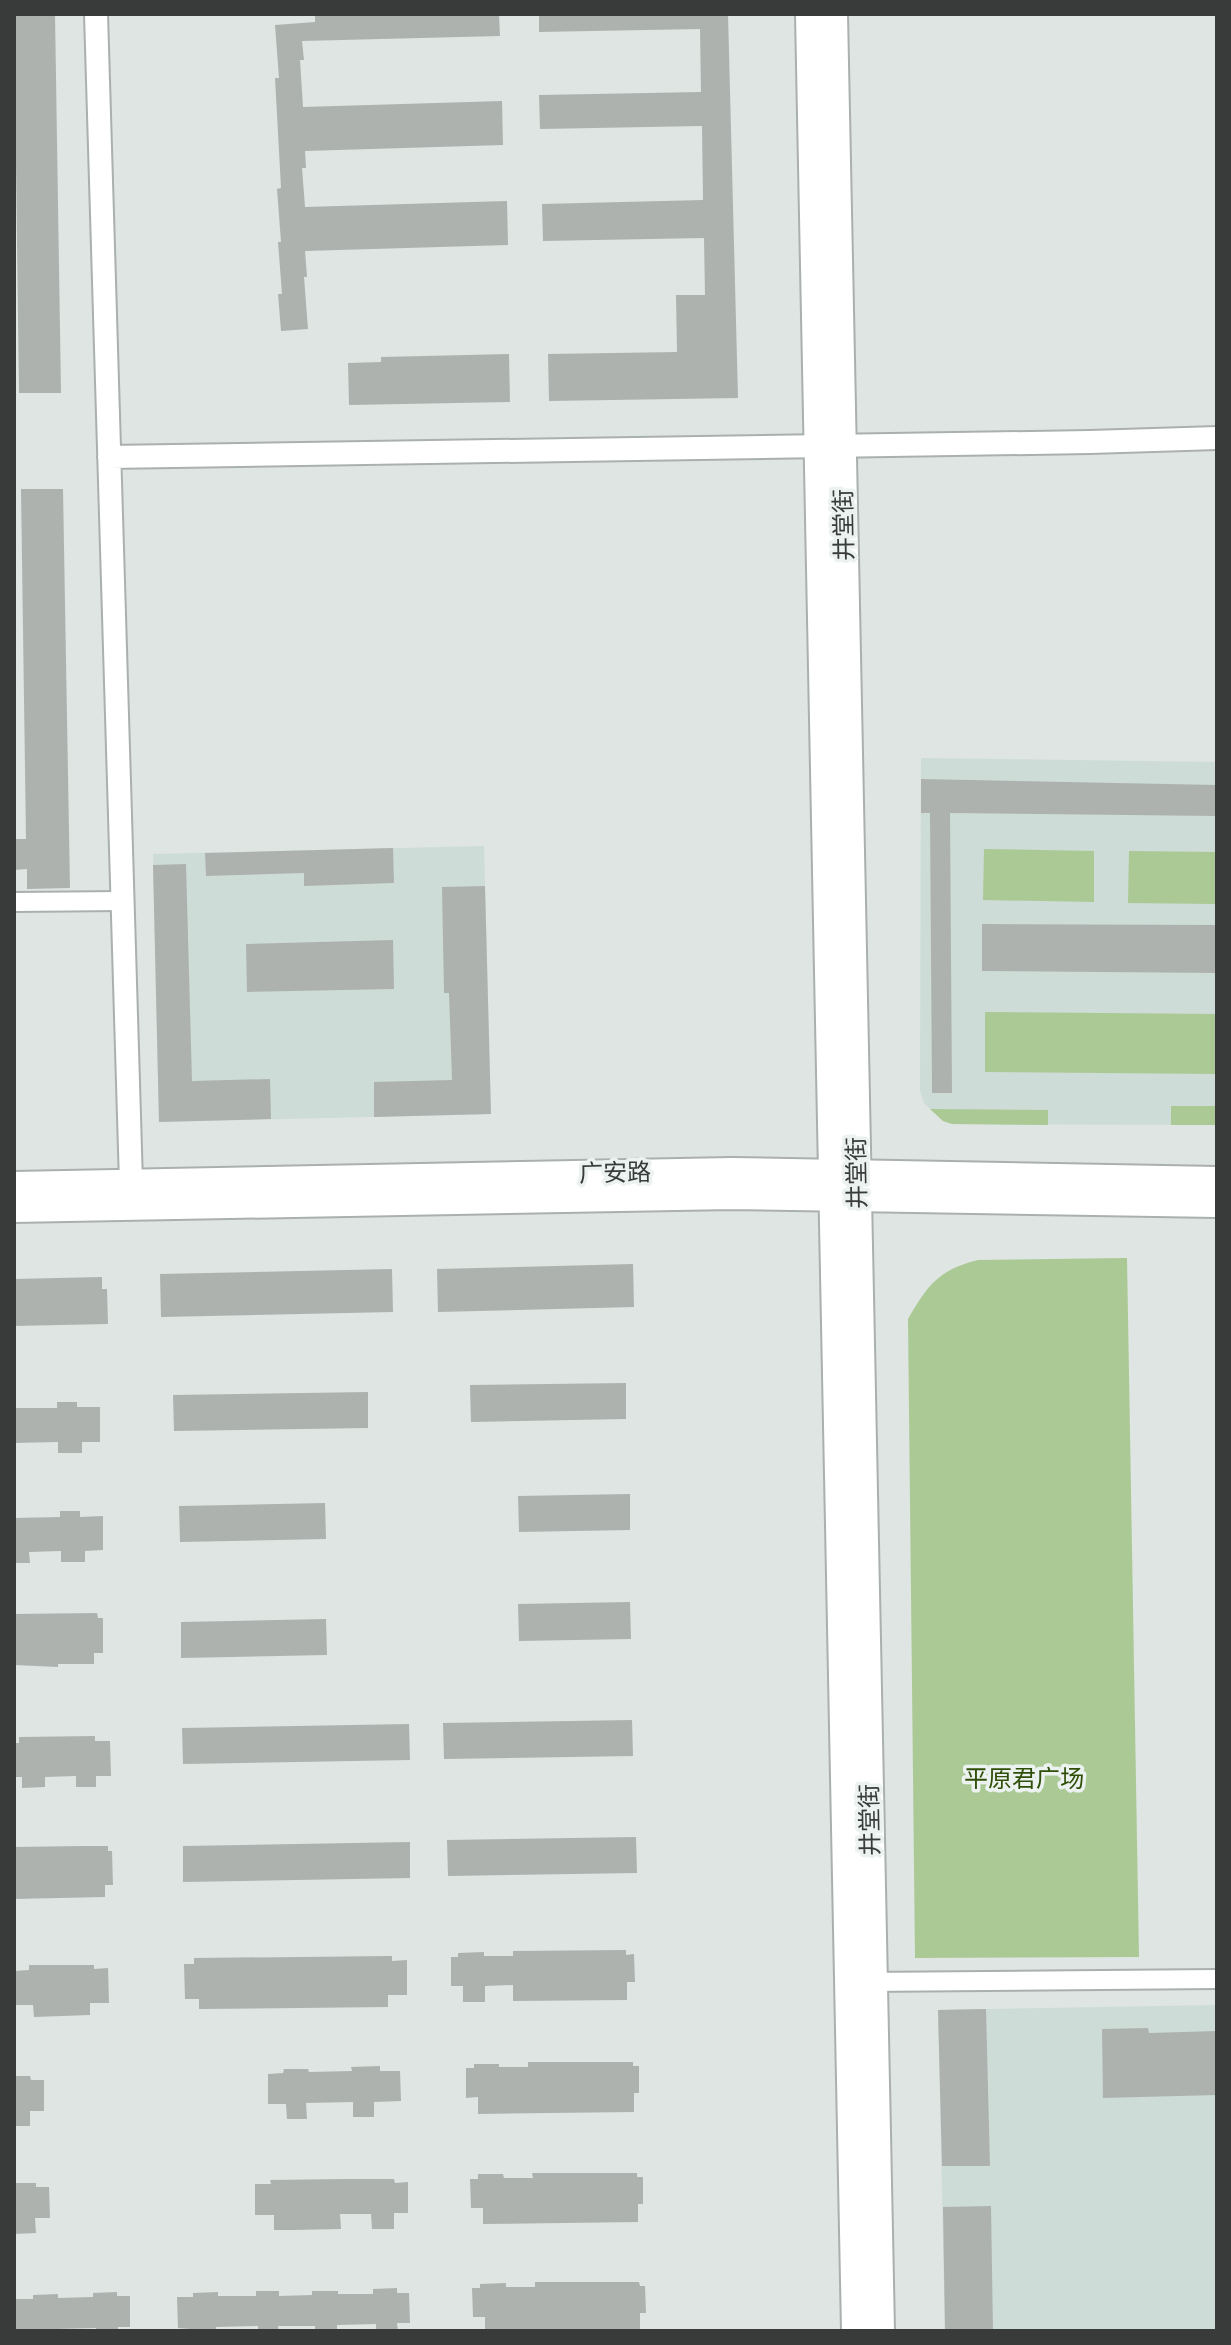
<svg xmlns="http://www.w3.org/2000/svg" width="1231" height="2345" font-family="'Fira Sans','Noto Sans SC',sans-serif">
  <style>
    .built { fill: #cddcd6 }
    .green { fill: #abc994 }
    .building { fill: #aeb2af }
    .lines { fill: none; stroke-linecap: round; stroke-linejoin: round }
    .minor-casing { stroke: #aab0ae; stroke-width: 22 }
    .tertiary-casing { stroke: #aab0ae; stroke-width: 26 }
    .secondary-casing { stroke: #aab0ae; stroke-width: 30 }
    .primary-casing { stroke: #aab0ae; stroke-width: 32 }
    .minor { stroke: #fff; stroke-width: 18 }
    .tertiary { stroke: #fff; stroke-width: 22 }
    .secondary { stroke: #fff; stroke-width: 26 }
    .primary { stroke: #fff; stroke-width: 28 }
    .labels { text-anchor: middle; stroke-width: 7; stroke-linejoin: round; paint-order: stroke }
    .street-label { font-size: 24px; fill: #383b3a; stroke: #ecf2f0 }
    .park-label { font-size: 24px; fill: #2f4f08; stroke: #ecf2f0 }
  </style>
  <rect width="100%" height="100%" fill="#dee5e2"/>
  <!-- built -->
  <path class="built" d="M921,758l296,4v363l-265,-1 -9,-3 -19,-18 -4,-12z
    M484,846l7,268 -332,8 -6,-268z
    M1217,2005v326h-272l-7,-321z"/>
  <!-- green -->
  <path class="green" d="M984,849l110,2v51l-111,-2z
    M1129,851l88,1v52l-89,-1z
    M985,1012l232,2v60l-232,-2z
    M1171,1106h46v19h-46z
    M930,1109l118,1v15l-96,-1 -9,-3z
    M1127,1258l12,699 -224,1 -7,-639c20,-34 30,-49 70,-59z"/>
  <!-- building -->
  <path class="building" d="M14,14h41l6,379h-42z
    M315,14h184l1,22 -198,5 2,19h-4l3,47 199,-6 1,44 -198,6 1,17h-4l3,39 202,-6 1,44 -203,6 2,26h-3l4,52 -27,2 -3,-37h4l-4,-52h3l-4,-53 4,-1 -6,-110h4l-4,-53 40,-3z
    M539,14h189l10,384 -189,3 -1,-47 129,-2 -1,-57h29l-1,-57 -161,3 -1,-37 161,-4 -1,-74 -162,3 -1,-34 162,-3 -1,-63 -161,3z
    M509,354l1,48 -161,3 -1,-42 33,-1v-5z
    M21,489h42l7,399 -43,1v-20l-13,1v-31h12z
    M921,779l296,6v31l-267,-3 2,280h-20l-2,-280h-9z
    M393,848l1,35 -90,3v-13l-98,3 -1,-23z
    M186,864l6,217 78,-2 1,40 -112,3 -6,-257z
    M485,886l6,228 -117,3v-35l78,-2 -3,-87h-5l-2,-106z
    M982,924l235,1v48l-235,-2z
    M393,940l1,49 -147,3 -1,-48z
    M633,1264l1,43 -196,5 -1,-43z
    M392,1269l1,43 -232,5 -1,-43z
    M102,1277v12h5l1,35 -94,2v-47z
    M626,1383v36l-155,3 -1,-37z
    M368,1392v36l-194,3 -1,-36z
    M57,1402h20v5h23v35h-18v11h-24v-11l-44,1v-35h43z
    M630,1494v36l-111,2 -1,-36z
    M325,1503l1,36 -146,3 -1,-36z
    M60,1511h20v6l23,-1v34l-18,1v11h-24v-11l-32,1 1,11h-16v-45l46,-1z
    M630,1602l1,37 -112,2 -1,-37z
    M97,1613l1,5h5v35h-9v11h-36v3l-44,-2v-51z
    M326,1619l1,36 -146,3v-36z
    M632,1720l1,36 -189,3 -1,-36z
    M409,1724l1,36 -227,4 -1,-36z
    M95,1736v5h15l1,35h-15v11h-20v-11l-31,1v10l-23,1v-11h-8v-34h5v-6z
    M636,1837l1,36 -189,3 -1,-36z
    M410,1842v36l-227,4v-36z
    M82,1846h26v5h4l1,34h-8v12l-91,2v-52z
    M626,1950v5l8,-1 1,28h-8v18l-114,1v-16l-28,1v16h-22v-16h-12v-29h7v-4l26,-1v4h29v-5z
    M392,1956v5l15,-1v35h-19v12l-189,2v-10h-14l-1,-35h10v-6z
    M29,1965h65v4l14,-1 1,35h-19v12l-56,2 -1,-12h-19v-34l15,-1z
    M986,2009l4,157h-48l-4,-156z
    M1148,2028l1,5 68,-2v64l-114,3 -1,-69z
    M528,2062h105v4h6v27h-5v19l-156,2v-17l-12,1v-30h8v-4h25v3h29z
    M380,2066v5h20l1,30 -27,1v15h-21v-15l-47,1 1,16h-20l-1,-15h-18v-30l15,-1 1,-4h24l1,3 43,-1 -1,-4z
    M14,2076h16l1,4h13v31h-14v15h-16z
    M532,2173h105v4h6v27h-5v18l-155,2v-16h-12l-1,-29h8v-5h25l1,4h29z
    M346,2179h48l1,4 13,-1v31h-14v16h-22l-1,-15h-31l1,15 -47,1h-20v-15h-19v-31h16l-1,-4z
    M14,2183h22v4h13l1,31h-15l1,15 -22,1z
    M991,2206l2,125h-48l-2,-124z
    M535,2282h104l1,4h5l1,27h-6v18h-155v-14h-12l-1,-29h8v-4l26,-1v4h29z
    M397,2288v5h12l1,30h-13l1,8h-22v-7l-39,1v6h-22v-5h-37l1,5h-21v-5l-42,1v4l-38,-3 -1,-31h16v-4l25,-1v4h38v-5h23v5l33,-1v-4h26v3h35v-5z
    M117,2292v4h13v31h-12v4h-22v-3l-39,1v2l-43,-1v-31h19v-4l25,-1v4l35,-1v-4z"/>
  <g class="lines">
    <defs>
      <path id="minor" d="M14,902l109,-1
        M864,1982l353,-3"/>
      <path id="tertiary" d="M96,14l35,1169
        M109,457l981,-15 127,-4"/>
      <path id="secondary" d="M14,1185l718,-14 485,9
        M14,1209l718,-13 485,8"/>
      <path id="primary" d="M810,14l46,2317
        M833,14l47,2317"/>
    </defs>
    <!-- minor casing -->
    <use href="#minor" class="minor-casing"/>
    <!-- tertiary casing -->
    <use href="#tertiary" class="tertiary-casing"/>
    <!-- secondary casing -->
    <use href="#secondary" class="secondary-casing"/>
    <!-- primary casing -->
    <use href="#primary" class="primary-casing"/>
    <!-- minor -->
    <use href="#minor" class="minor"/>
    <!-- tertiary -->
    <use href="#tertiary" class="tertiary"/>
    <!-- secondary -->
    <use href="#secondary" class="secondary"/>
    <!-- primary -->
    <use href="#primary" class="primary"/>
  </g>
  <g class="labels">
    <!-- street labels -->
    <g class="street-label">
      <text transform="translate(844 525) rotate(-91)" y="8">井堂街</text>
      <text transform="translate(615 1173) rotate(-1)" y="8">广安路</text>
      <text transform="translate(857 1173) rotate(-91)" y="8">井堂街</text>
      <text transform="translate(870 1820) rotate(-91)" y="8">井堂街</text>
    </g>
    <!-- park labels -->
    <g class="park-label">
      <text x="1024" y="1787">平原君广场</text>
    </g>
  </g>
  <!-- border -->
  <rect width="1231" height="2345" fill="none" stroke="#383b3a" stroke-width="32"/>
</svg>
